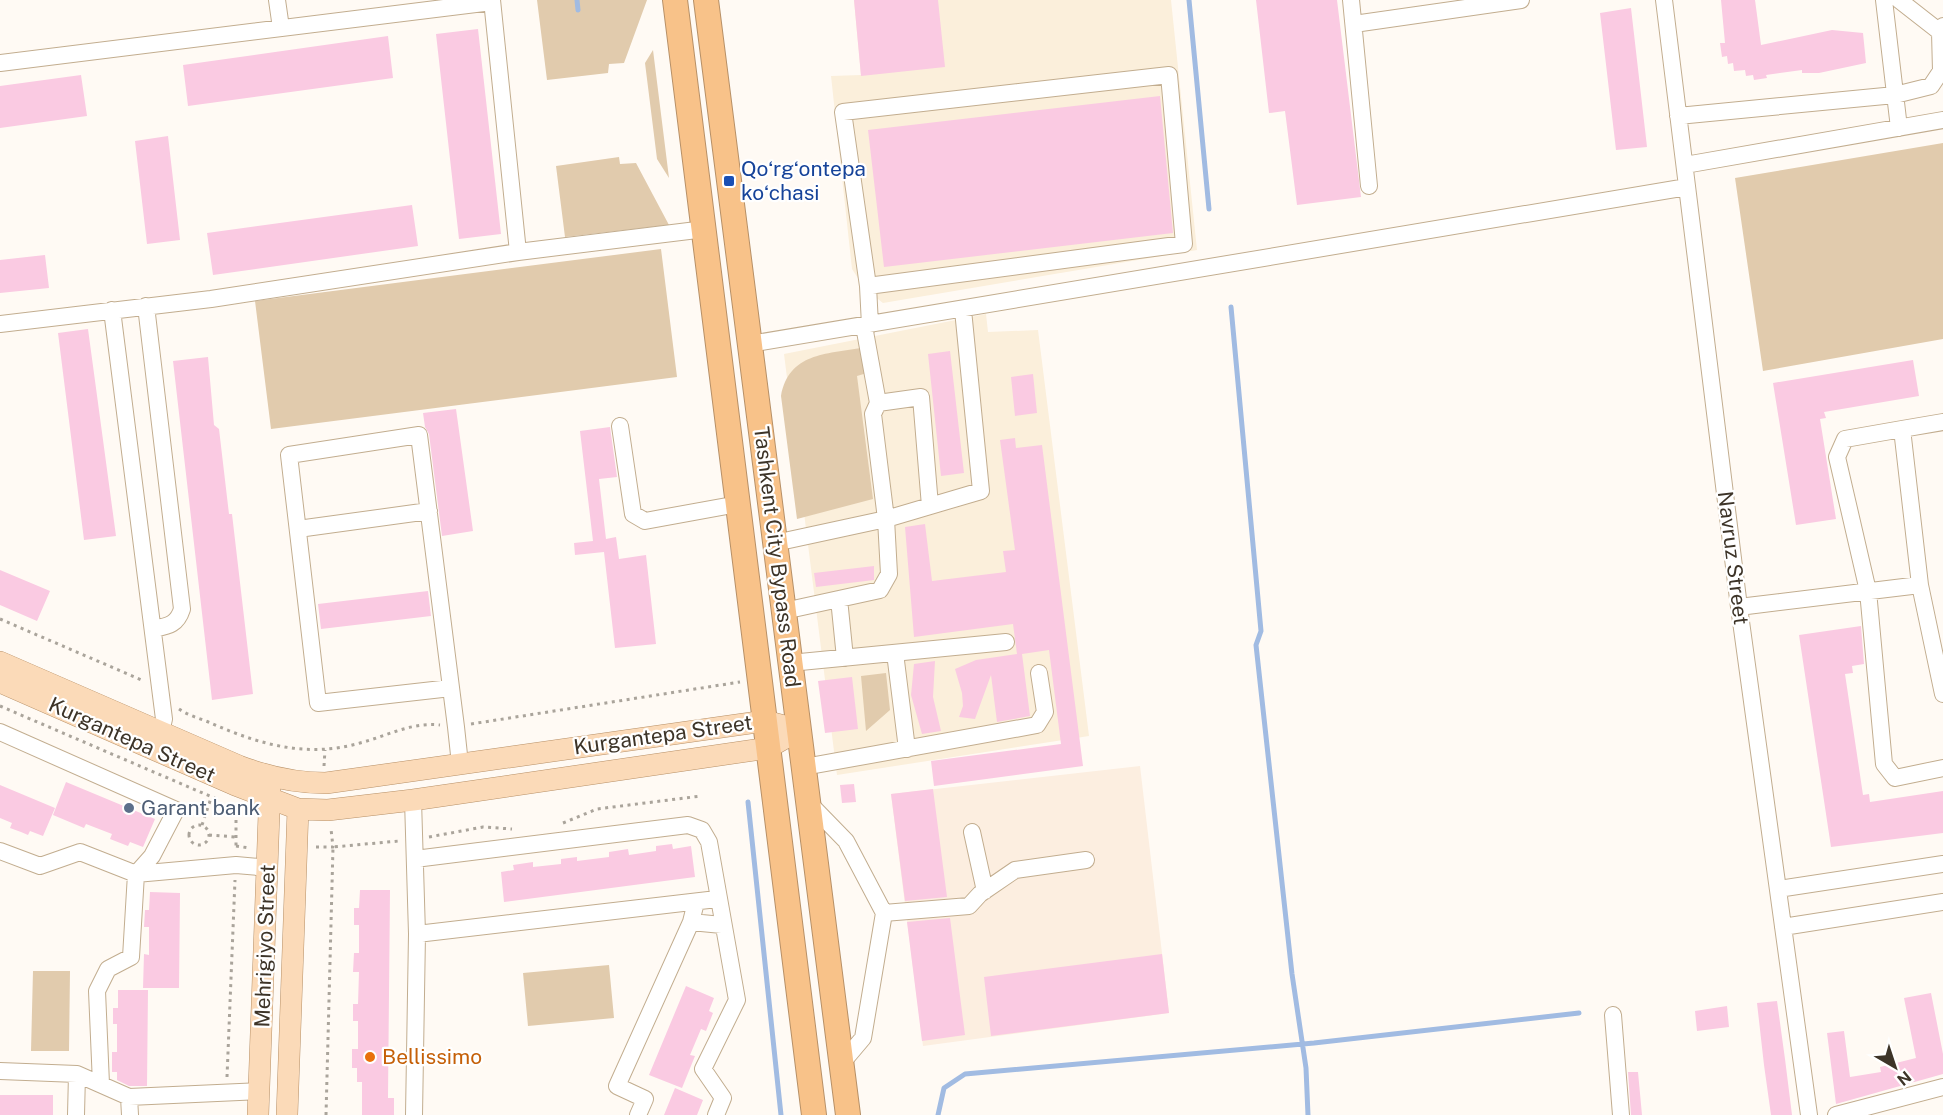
<svg xmlns="http://www.w3.org/2000/svg" width="1943" height="1115" font-family="'Public Sans',sans-serif">
  <style>
    .commercial { fill: #fbefdb }
    .industrial { fill: #fceee0 }
    .green { fill: #e1cbad }
    .lines { fill: none; stroke-linecap: round; stroke-linejoin: round }
    .stream { stroke: #a1bbe2; stroke-width: 5 }
    .building { fill: #facae2 }
    .minor-casing { stroke: #c2ad8f; stroke-width: 18 }
    .major-casing { stroke: #b79067; stroke-width: 22 }
    .highway-casing { stroke: #b79067; stroke-width: 26 }
    .path { stroke: #aaa49b; stroke-width: 3; stroke-dasharray: 3 4.5; stroke-linecap: butt }
    .minor { stroke: #fff; stroke-width: 16 }
    .major { stroke: #fbdab8; stroke-width: 21 }
    .highway { stroke: #f8c289; stroke-width: 24 }
    .transit-dot { fill: #1a4fb4; stroke: #fff; stroke-width: 2 }
    .service-dot { fill: #5c6f8a; stroke: #fff; stroke-width: 2 }
    .food-dot { fill: #e8710a; stroke: #fff; stroke-width: 2 }
    .labels { text-anchor: middle; stroke-width: 4.5; stroke-linejoin: round; paint-order: stroke }
    .transit-label { font-size: 21px; fill: #164399; stroke: #fff; text-anchor: start }
    .street-label { font-size: 21px; fill: #3d3428; stroke: #fff }
    .service-label { font-size: 21px; fill: #4e5e75; stroke: #fff; text-anchor: start }
    .food-label { font-size: 21px; fill: #c56008; stroke: #fff; text-anchor: start }
  </style>
  <rect width="100%" height="100%" fill="#fffaf4"/>
  <!-- commercial -->
  <path class="commercial" d="M854,0h317l26,250 -314,53 -18,-14 -13,-20 -21,-193 30,-1z
    M986,314l2,18 50,-2 51,406 -252,39 -53,-421z"/>
  <!-- industrial -->
  <path class="industrial" d="M1140,766l29,247 -246,33 -32,-252z"/>
  <!-- green -->
  <path class="green" d="M537,0h110l-23,63 -15,1 -1,9 -61,7z
    M653,50l16,128 -12,-19 -12,-96z
    M1943,143v196l-180,32 -28,-193z
    M619,157l1,7 16,-1 33,62 -104,12 -9,-71z
    M661,249l16,128 -406,52 -16,-128z
    M861,348l6,25 -10,3 16,123 -76,20 -16,-123c8,-43 45,-42 80,-48z
    M886,673l4,37 -24,21 -5,-55z
    M609,965l5,53 -86,8 -5,-53z
    M33,971h37l-1,80h-38z"/>
  <g class="lines">
    <!-- stream -->
    <path class="stream" d="M577,0l1,10
      M1189,0l20,209
      M1231,307l30,324 -5,14 36,329 14,94 2,47
      M748,802l33,313
      M938,1115l6,-27 21,-14 349,-31 265,-30"/>
  </g>
  <!-- building -->
  <path class="building" d="M854,0h84l7,67 -84,9z
    M1256,0h81l24,197 -64,8 -12,-94 -16,2z
    M1721,0h34l6,45 71,-15 31,3 3,30 -47,10h-17v-3l-36,5 1,3 -13,2 -1,-5 -7,1 -1,-6 -11,1 -1,-8 -5,1 -1,-8 -5,1 -2,-14h5z
    M1631,8l16,139 -31,3 -16,-137z
    M478,29l23,205 -42,5 -23,-205z
    M388,36l5,42 -205,28 -5,-41z
    M81,75l6,41 -87,12v-42z
    M1160,96l13,137 -289,34 -16,-137z
    M168,136l12,104 -33,4 -12,-103z
    M412,205l6,41 -205,29 -6,-42z
    M45,255l4,33 -49,5v-33z
    M88,329l28,207 -32,4 -26,-207z
    M950,351l14,122 -23,3 -13,-122z
    M208,357l6,68 5,4 10,85h3l21,180 -41,6 -39,-339z
    M1913,360l6,36 -95,16 2,6 -6,1 16,100 -40,6 -23,-142z
    M1033,374l4,39 -22,3 -4,-39z
    M456,409l17,122 -31,5 -13,-102 -4,-7 -2,-14z
    M610,427l7,50 -18,2 7,60 10,-2 3,22 27,-4 10,89 -41,4 -11,-96 -29,3 -1,-12 19,-2 -13,-110z
    M1015,438l1,10 26,-3 41,321 -149,20 -3,-25 130,-17 -12,-94 -27,4 8,62 -33,6 -6,-47 -16,44 -16,-2 4,-11 -1,-13 -7,-24 21,-9 41,-6 -4,-30 -99,13 -9,-110 20,-3 7,57 74,-9 -3,-21 12,-1 -15,-110z
    M874,566v14l-58,7 -2,-14z
    M0,570l50,21 -13,30 -37,-16z
    M428,591l3,25 -110,13 -3,-25z
    M1861,626l3,38 -12,2 1,7 -8,1 18,121 6,-1 1,8 73,-11v42l-112,14 -32,-212z
    M935,661l-2,36 8,34 -19,3 -11,-39 3,-31z
    M852,677l6,52 -33,4 -7,-52z
    M66,782l89,37 -12,28 -13,-5 -2,4 -18,-7 2,-5 -26,-10 -2,4 -31,-13z
    M854,784l2,18 -14,1 -2,-18z
    M0,785l55,23 -12,28 -13,-5 -2,4 -7,-3 -11,-4 2,-5 -12,-5z
    M933,789l14,108 -42,4 -14,-107z
    M672,844l1,5 18,-3 4,31 -191,25 -3,-30 13,-2 -1,-5 20,-3v5l28,-3v-5l16,-2v4l32,-4v-5l19,-3 1,6 27,-4v-5z
    M360,890h30l-2,208h6v17h-32v-33h-5v-14h-5v-19h6v-28h-5v-17h5l1,-32h-6l1,-19h5v-28h-5v-17h5z
    M150,892l30,1 -1,95h-36l1,-34 5,1v-28h-5l1,-17h4z
    M950,918l15,117 -43,6 -15,-119z
    M1162,954l7,59 -178,23 -7,-59z
    M686,986l28,12 -5,13 4,2 -7,18 -5,-2 -11,26 5,1 -13,32 -33,-13z
    M118,990h30l-1,96h-18l-12,-6v-8h-5v-20h5v-28h-4v-16h5z
    M1931,993l12,61v20l-107,30 -9,-71 17,-2 6,46 31,-5 -1,-5 36,-9 -12,-60z
    M1777,1001l8,58 7,56h-21l-7,-50 -7,-62z
    M1727,1006l2,21 -32,4 -2,-20z
    M1628,1072h10l4,43h-11z
    M675,1088l28,12 -6,15h-33z
    M0,1095h53v20h-53z"/>
  <g class="lines">
    <defs>
      <path id="minor" d="M277,0l4,28
        M1351,0l18,186
        M1664,0l75,607 70,508
        M1884,0l15,128
        M1899,0l41,32
        M1354,24l167,-24
        M0,63l492,-61
        M1678,116l217,-21 36,-9 10,-15 -1,-39 3,-6
        M1685,165l258,-45
        M518,252l187,-23
        M868,286l316,-42 -15,-169 -326,37 25,174 2,39
        M146,306l36,303c-5,16 -14,17 -29,20
        M112,310l52,409 -3,13
        M0,324l211,-25 307,-47 -26,-252
        M864,326l14,77
        M750,344l937,-157
        M1943,422l-41,7 18,156 23,109
        M620,426l13,88 12,7 93,-17
        M1902,429l-57,10 -8,18 31,134 16,173 11,14 48,-10
        M298,529l131,-18
        M775,543l111,-24 95,-28 -18,-181
        M839,599l6,59
        M1739,607l181,-22
        M784,611l96,-21 9,-16 -3,-55 -13,-105 5,-11 43,-6 9,109
        M895,653l12,96
        M790,663l216,-21
        M451,688l-133,15 -29,-248 130,-20 37,292 4,37
        M0,732l176,78 -24,46 -16,18 -5,83 -23,12 -11,22 4,93
        M804,767l233,-42 8,-13 -6,-39
        M413,800l4,134 -3,181
        M808,802l38,39 38,72 -21,125 -22,26
        M972,832l13,59
        M0,851l40,15 40,-14 56,22 100,-9 33,3
        M415,859l273,-34 14,5 7,12 28,158 -34,69 20,29 -7,17
        M1778,889l165,-25
        M884,913l85,-7 11,-12 35,-24 71,-10
        M691,922l31,3
        M1783,927l160,-25
        M417,934l300,-35
        M1613,1015l8,100
        M0,1071l77,3 52,23 1,18
        M129,1097l130,-6
        M76,1115l1,-41
        M638,1115l7,-16 -28,-13 74,-164 5,-20
        M1836,1115l107,-28"/>
      <path id="major" d="M0,662l239,104c29,11 55,17 87,17l439,-62 34,9
        M0,682l235,103 63,24 30,1 85,-10 355,-52 31,-18
        M258,1115l12,-329
        M287,1115l11,-306"/>
      <path id="highway" d="M675,0l139,1115
        M706,0l142,1115"/>
    </defs>
    <!-- minor casing -->
    <use href="#minor" class="minor-casing"/>
    <!-- major casing -->
    <use href="#major" class="major-casing"/>
    <!-- highway casing -->
    <use href="#highway" class="highway-casing"/>
    <!-- path -->
    <path class="path" d="M0,619l144,62
      M0,706l219,94
      M179,709c10,7 23,10 34,15 48,21 95,34 147,19 27,-7 51,-21 80,-18
      M471,724l269,-42
      M324,766l1,-16
      M236,805v44
      M563,823l34,-14 104,-13
      M189 835a10 10 0 1 1 20 0a10 10 0 1 1-20 0Z
      M202,825l9,-27
      M209,835l27,2
      M429,837l54,-10 29,2
      M236,846l13,2
      M316,847h17l-2,-18
      M227,1077l8,-197
      M326,1115l7,-268 66,-6"/>
    <!-- minor -->
    <use href="#minor" class="minor"/>
    <!-- major -->
    <use href="#major" class="major"/>
    <!-- highway -->
    <use href="#highway" class="highway"/>
  </g>
  <!-- markers -->
  <rect class="transit-dot" x="723" y="175" width="12" height="12" rx="3"/>
  <circle class="service-dot" cx="129" cy="808" r="6"/>
  <circle class="food-dot" cx="370" cy="1057" r="6"/>
  <g class="labels">
    <!-- transit labels -->
    <g class="transit-label">
      <text x="741" y="176">Qoʻrgʻontepa<tspan x="741" dy="24">koʻchasi</tspan></text>
    </g>
    <!-- street labels -->
    <g class="street-label">
      <text transform="translate(777 557) rotate(83)" y="7">Tashkent City Bypass Road</text>
      <text transform="translate(1733 558) rotate(83)" y="7">Navruz Street</text>
      <text transform="translate(663 735) rotate(-8)" y="7">Kurgantepa Street</text>
      <text transform="translate(132 740) rotate(24)" y="7">Kurgantepa Street</text>
      <text transform="translate(265 946) rotate(-88)" y="7">Mehrigiyo Street</text>
    </g>
    <!-- service labels -->
    <g class="service-label">
      <text x="141" y="815">Garant bank</text>
    </g>
    <!-- food labels -->
    <g class="food-label">
      <text x="382" y="1064">Bellissimo</text>
    </g>
  </g>
  <!-- north arrow -->
  <g transform="translate(1895 1067) rotate(141)" stroke="#ffffff" stroke-width="4.5" paint-order="stroke">
  <path d="M0-4.5L10 22L0 15L-10 22Z" fill="#3d3428"/>
  <text y="-9" font-size="16" font-weight="bold" text-anchor="middle" fill="#3d3428">N</text>
  </g>
</svg>
